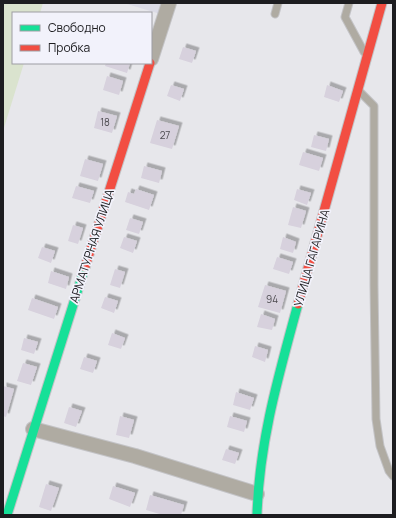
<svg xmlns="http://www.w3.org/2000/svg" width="396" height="518" font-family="Manrope,sans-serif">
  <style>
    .built { fill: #dbdbe6 }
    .green { fill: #dae3ce }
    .building { fill: #d7d1dd; filter: url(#shadow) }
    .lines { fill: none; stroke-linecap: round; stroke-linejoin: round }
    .lane-casing { stroke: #c3c3c6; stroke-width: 9 }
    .street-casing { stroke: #c3c3c6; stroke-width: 16 }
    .fast-casing { stroke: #c3c3c6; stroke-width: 11 }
    .jam-casing { stroke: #c3c3c6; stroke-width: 11 }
    .lane { stroke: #afaba2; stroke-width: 7 }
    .street { stroke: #afaba2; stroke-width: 14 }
    .fast { stroke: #16e098; stroke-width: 9 }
    .jam { stroke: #f24e42; stroke-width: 9 }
    .labels { text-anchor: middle; stroke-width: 3.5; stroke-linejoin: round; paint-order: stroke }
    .number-label { font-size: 10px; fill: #4e4c51 }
    .street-label { font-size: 12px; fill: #1d1d20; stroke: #f2f2fb }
  </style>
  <defs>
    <filter id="shadow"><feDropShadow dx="3.5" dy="-3.5" stdDeviation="0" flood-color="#0004"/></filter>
  </defs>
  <rect width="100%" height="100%" fill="#e7e7eb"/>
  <!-- built -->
  <path class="built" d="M124,3h39l-3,11z"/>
  <!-- green -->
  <path class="green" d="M3,3h40l-3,10h-27v50h11l-21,68z"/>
  <!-- building -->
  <path class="building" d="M183,47l13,4 -4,12 -13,-4z
    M106,63h24l-3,10 -22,-7z
    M107,76l16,5 -4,14 -16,-5z
    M171,85l13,4 -4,12 -13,-5z
    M327,85l16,6 -4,11 -15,-5z
    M98,111l19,5 -5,17 -18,-5z
    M157,120l22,6 -7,23 -22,-6z
    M314,135l15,4 -3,12 -15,-4z
    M303,152l20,6 -4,13 -20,-6z
    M85,159l18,5 -5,17 -18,-5z
    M144,166l18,5 -3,12 -18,-5z
    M76,186l18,5 -4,12 -18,-5z
    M136,189l18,6 -5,15 -24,-8 3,-10 6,2z
    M297,189l14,4 -4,12 -13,-5z
    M293,207l13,4 -5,17 -13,-3z
    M130,218l13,4 -4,12 -13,-4z
    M73,225l10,3 -5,16 -10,-3z
    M124,237l13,4 -4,12 -13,-5z
    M283,237l13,5 -3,11 -13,-4z
    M42,247l13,4 -4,12 -13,-5z
    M277,257l16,5 -4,12 -16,-5z
    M115,269l10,3 -5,16 -10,-3z
    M51,271l18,6 -3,12 -18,-6z
    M265,285l21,6 -6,22 -22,-6z
    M105,297l13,4 -4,12 -13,-5z
    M32,298l26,9 -4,12 -26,-9z
    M261,314l14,5 -3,11 -15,-3z
    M112,333l13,5 -4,11 -13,-4z
    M24,338l14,4 -4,12 -13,-4z
    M255,346l13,4 -3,12 -13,-5z
    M84,357l13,4 -4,12 -13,-4z
    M23,363l14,4 -6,18 -14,-4z
    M3,386l11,3 -8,28 -3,-1z
    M236,392l18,6 -4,12 -17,-5z
    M69,407l13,4 -6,16 -12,-4z
    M120,416l14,4 -5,18 -13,-3z
    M230,416l17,5 -3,11 -17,-5z
    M226,449l13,4 -4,11 -13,-4z
    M46,484l13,4 -8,23 -12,-4z
    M113,486l22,7 -5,14 -21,-8z
    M150,495l34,10 -3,10h-18l-17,-5z"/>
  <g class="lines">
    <defs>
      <path id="lane" d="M349,3l-4,14 19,35
        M275,14l3,-11
        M360,92l14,14v179l2,134 4,27 9,25 4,5"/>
      <path id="street" d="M151,59l18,-56
        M33,429l102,27 122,38"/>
      <path id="fast" d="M7,515l78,-248
        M257,515c2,-73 22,-141 41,-211"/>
      <path id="jam" d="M85,267l65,-204
        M298,304l84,-301"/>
    </defs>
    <!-- lane casing -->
    <use href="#lane" class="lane-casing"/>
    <!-- street casing -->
    <use href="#street" class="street-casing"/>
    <!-- fast casing -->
    <use href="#fast" class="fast-casing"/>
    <!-- jam casing -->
    <use href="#jam" class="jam-casing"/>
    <!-- lane -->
    <use href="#lane" class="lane"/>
    <!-- street -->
    <use href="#street" class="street"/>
    <!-- fast -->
    <use href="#fast" class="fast"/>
    <!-- jam -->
    <use href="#jam" class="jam"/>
  </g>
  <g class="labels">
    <!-- number labels -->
    <g class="number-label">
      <text x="105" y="126">18</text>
      <text x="165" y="139">27</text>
      <text x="272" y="303">94</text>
    </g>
    <!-- street labels -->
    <g class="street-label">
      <text transform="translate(92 246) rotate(-72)" y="4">АРМАТУРНАЯ УЛИЦА</text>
      <text transform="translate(312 258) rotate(-74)" y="4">УЛИЦА ГАГАРИНА</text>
    </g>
  </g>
  <!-- border -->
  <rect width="396" height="518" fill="none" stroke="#1d1d20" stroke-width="8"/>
  <!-- legend -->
  <rect x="12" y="12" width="140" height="52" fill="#f2f2fb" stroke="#9d9da3"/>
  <rect x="20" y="25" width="20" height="6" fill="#16e098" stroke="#9d9da3"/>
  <text x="48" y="32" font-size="12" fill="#1d1d20">Свободно</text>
  <rect x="20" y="45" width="20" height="6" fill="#f24e42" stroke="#9d9da3"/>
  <text x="48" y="52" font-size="12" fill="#1d1d20">Пробка</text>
</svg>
